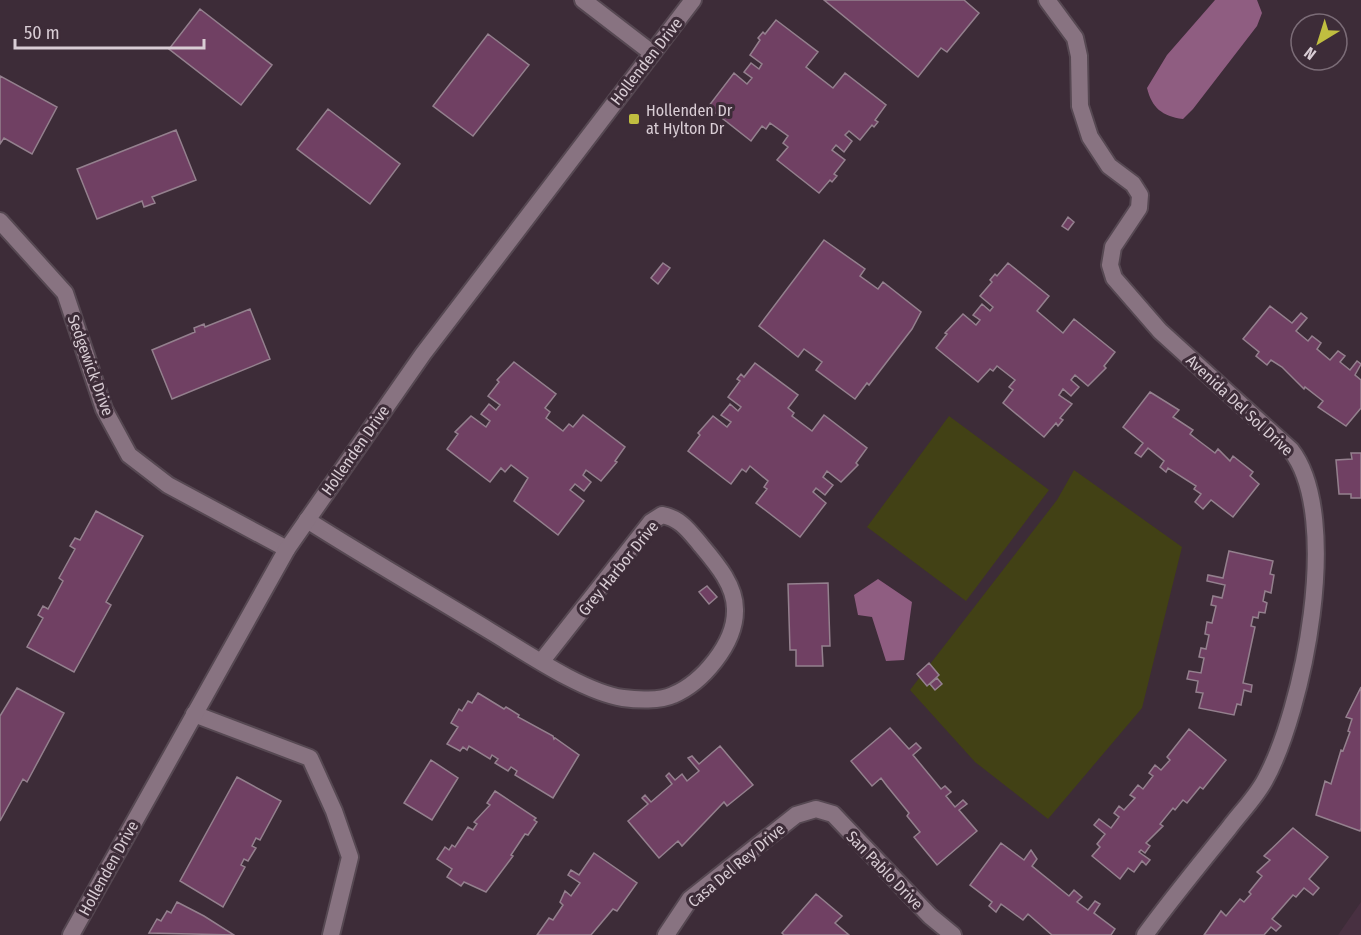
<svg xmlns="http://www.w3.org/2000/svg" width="1361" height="935" font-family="'Fira Sans Condensed',sans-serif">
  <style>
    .built { fill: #483041 }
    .green { fill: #424115 }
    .water { fill: #8f5d81 }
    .building { fill: #704063; stroke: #94808e; stroke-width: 1.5 }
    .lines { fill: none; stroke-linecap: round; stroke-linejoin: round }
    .minor-casing { stroke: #564852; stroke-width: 20 }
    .tertiary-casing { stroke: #564852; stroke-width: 20 }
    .minor { stroke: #887381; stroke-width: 16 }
    .tertiary { stroke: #887381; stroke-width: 16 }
    .poi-dot { fill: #c0be40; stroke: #3d2c38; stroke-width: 2 }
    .labels { text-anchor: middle; stroke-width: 6; stroke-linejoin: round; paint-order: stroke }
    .street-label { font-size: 16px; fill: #d9cdd5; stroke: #3d2c38 }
    .poi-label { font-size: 16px; fill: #d9cdd5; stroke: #3d2c38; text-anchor: start }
  </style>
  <rect width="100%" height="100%" fill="#3d2c38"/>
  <!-- built -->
  <path class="built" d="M1361,902v33h-23z"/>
  <!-- green -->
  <path class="green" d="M949,416l100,74 -83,111 -99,-74z
    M1074,470l108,77 -40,161 -94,111 -73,-57 -65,-72 147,-190z"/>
  <!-- water -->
  <path class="water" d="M1215,0h42l5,13 -5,13 -64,83 -10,10c-21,-3 -31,-11 -36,-31l20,-33z
    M878,579l34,23 -8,58 -18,1 -14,-44 -14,-2 -4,-20z"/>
  <!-- building -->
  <path class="building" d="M824,0h140l15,13 -32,39 -6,-4 -23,29z
    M200,9l72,56 -31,40 -72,-56z
    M776,20l42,32 -12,15 27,21 12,-15 41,32 -11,15 3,2 -4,5 -2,-2 -12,15 -11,-9 -4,4 7,6 -8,11 -8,-7 -4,5 13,10 -11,14 3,2 -5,6 -2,-2 -11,13 -42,-33 11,-13 -5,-4 5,-7 -18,-13 -4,6 -4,-3 -11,15 -43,-34 26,-34 13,11 5,-6 -8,-6 7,-9 8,6 3,-5 -12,-9 10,-15 -2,-2 5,-6 2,2z
    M488,34l41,31 -56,71 -40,-30z
    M0,76l57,31 -25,47 -28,-16 -4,6z
    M328,109l72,55 -30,40 -73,-55z
    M176,130l20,50 -44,17 3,6 -11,4 -2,-6 -45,18 -20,-50z
    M1068,217l6,5 -6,8 -6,-4z
    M824,240l41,29 -5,7 18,13 5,-7 38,30 -9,17 -43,56 -2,-2 -12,16 -39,-29 6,-8 -18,-13 -6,8 -39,-31z
    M663,263l7,5 -12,16 -7,-6z
    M1008,263l41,33 -12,15 26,22 11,-14 41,33 -11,14 2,2 -18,18 -13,-11 -4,5 8,7 -8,9 -8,-7 -4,6 13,9 -12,14 3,2 -5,6 -2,-3 -12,14 -41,-34 10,-13 -4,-3 6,-7 -18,-14 -4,5 -3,-2 -12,13 -42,-34 11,-14 -2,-1 18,-19 13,11 4,-5 -7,-5 9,-11 8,7 3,-4 -13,-11 12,-14 -2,-2 5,-6 2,2z
    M1270,306l22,17 9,-10 6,5 -11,13 12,10 4,-5 9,7 -4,6 13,11 8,-9 7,5 -5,6 10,8 7,-9 4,3 -6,11 6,5v28l-15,18 -28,-19 5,-6 -18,-14 -1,2 -22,-22 -11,-7 -4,5 -11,-9 3,-4 -16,-13z
    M250,309l20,50 -98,40 -20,-49 43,-18 -1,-4 10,-4 1,3z
    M514,362l42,32 -11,14 5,4 -4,6 17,13 6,-7 4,3 10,-12 42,32 -10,14 2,1 -16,19 -15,-11 -3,5 8,7 -7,9 -9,-7 -5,6 14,11 -26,34 -44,-34 14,-23 -17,-13 -6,7 -4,-4 -11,14 -43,-33 11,-15 -3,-2 16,-16 15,11 4,-6 -9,-7 8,-10 7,6 4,-5 -12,-9 11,-14 -2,-2z
    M755,363l43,32 -10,13 6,5 -2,3 20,15 12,-16 43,33 -11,15 2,2 -17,17 -14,-11 -4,6 10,8 -8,10 -9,-7 -3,4 13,11 -26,34 -44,-34 11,-14 -3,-2 4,-6 -18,-15 -4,6 -4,-3 -11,15 -43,-33 12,-16 -2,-2 15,-17 14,11 4,-5 -10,-7 9,-11 8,7 3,-4 -13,-10 12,-16 -3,-2 4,-5 3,3z
    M1150,392l29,18 -6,7 20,13 -3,4 9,7 16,12 3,-4 12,12 3,-5 20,16 -3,4 9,8 -26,33 -22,-17 -8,9 -8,-7 6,-8 -7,-5 2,-3 -28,-18 -2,4 -6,-5 4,-6 -16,-13 -7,9 -6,-4 8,-10 -20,-16z
    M1351,453h10v45h-10v-4h-12l-3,-34 16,-1z
    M96,511l47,25 -37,66 5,3 -37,67 -47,-25 16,-29 -5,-3 5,-9 5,3 15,-28 -4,-3 16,-29 -5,-3 5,-8 5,2z
    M1229,551l44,10 -3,13 4,1 -3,18 -6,-2 -2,10 4,2 -2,10 -6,-1 -1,6 -5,-1 -2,9 4,1 -12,56 9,2 -1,7 -7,-2 -3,15 -4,-1 -3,11 -35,-7 4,-15 -7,-1 2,-11 -11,-2 2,-8 12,2 3,-15 -5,-1 2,-9 5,1 3,-14 -4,-1 2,-12 5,1 4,-17 -5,-1 2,-9 9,2 3,-13 -18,-4 1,-6 15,3z
    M828,583l2,63h-8l1,20h-27v-16h-6l-2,-66z
    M707,586l10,11 -8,7 -10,-12z
    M929,663l10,12 -12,11 -10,-12z
    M937,678l5,6 -7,6 -5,-6z
    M1361,687v141l-1,3 -44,-16 9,-34 6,3 10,-34 2,1 7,-19 -2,-1 4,-12 -6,-2z
    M17,688l47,25 -37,69 -4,-3 -23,42v-105z
    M478,693l26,16 2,-2 13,8 -1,2 35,19 1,3 1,-1 24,17 -26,43 -38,-23 2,-4 -6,-4 -3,4 -13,-8 3,-4 -6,-4 -2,4 -21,-13 -2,4 -4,-3 -3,4 -13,-7 11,-17 -7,-4 8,-14 3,2 6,-10 4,2z
    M890,728l19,21 7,-6 5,5 -8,7 28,34 4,-3 6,6 -5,4 9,11 8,-7 4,4 -8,6 18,21 -40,34 -23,-28 6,-5 -13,-16 2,-3 -22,-27 -6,-8 -9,8 -21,-25z
    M1189,729l37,31 -23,29 -3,-2 -13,16 -4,-3 -8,10 -2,-2 -13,16 3,2 -17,17 4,3 -5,7 -4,-3 -2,2 11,8 -4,5 -4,-4 -8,11 -6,-4 -8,11 -28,-23 8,-9 -3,-3 8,-10 -11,-9 5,-6 12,9 8,-11 -5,-4 5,-7 5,4 11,-12 -5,-3 8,-10 5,4 10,-13 -4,-3 6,-8 6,5 9,-10 -3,-3z
    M720,746l33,39 -26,21 -3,-4 -42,44 -4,-5 -19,17 -31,-37 20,-17 -6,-6 3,-3 6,7 21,-18 -6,-8 3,-3 6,7 7,-6 5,7 12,-10 -11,-13 4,-2 7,8z
    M431,760l27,18 -26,42 -28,-17z
    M237,777l44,24 -21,39 -4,-2 -4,8 4,2 -8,13 -4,-2 -3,6 4,2 -22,40 -43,-26z
    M495,791l41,27 -2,2 3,2 -9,13 -3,-1 -14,21 2,1 -27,36 -22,-10 -3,4 -14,-9 5,-8 -15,-10 8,-12 4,3 3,-5 3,2 13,-20 5,3 4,-6 -3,-2 16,-17 -3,-2z
    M1293,828l35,29 -19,22 10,9 -6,7 -9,-7 -8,9 -3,-2 -21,24 9,7 -5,5 -5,-4 -7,8h-60l17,-24 5,5 14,-17 4,3 7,-8 -2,-2 13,-16 -5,-4 13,-12 -6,-4z
    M1001,843l23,17 7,-10 6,9 -5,7 37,30 5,-6 8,7 -5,5 11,8 7,-9 5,3 -6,9 21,16 -4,6h-59l-24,-21 -5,6 -22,-16 -5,8 -7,-6 3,-4 -22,-17z
    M594,853l43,30 -20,28 -4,-2 -22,26h-54l12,-17 4,2 10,-15 -3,-3 5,-11 6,5 9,-13 -12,-8 3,-5 8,5z
    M816,894l26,22 -7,7 14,12h-65l-2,-2z
    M177,902l27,14 30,19 -85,-2 8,-14 4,2 6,-10 4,2z"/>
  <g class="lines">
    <defs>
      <path id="minor" d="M583,0l69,53
        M1047,0l28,38 4,18 1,50 10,31 19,29 24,18 7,11 -1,13 -26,39 -3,18 4,13 46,53 131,119c52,67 12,261 -26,330 -9,17 -24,32 -36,48 -28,35 -57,70 -84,107
        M0,221l65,72 39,116 25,46 39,30 119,64
        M307,520c60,38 122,74 183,111 35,21 93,61 133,67 14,2 37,3 50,-3 29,-12 62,-51 62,-84 1,-25 -19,-48 -35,-67 -11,-13 -20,-26 -38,-29l-11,7 -110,140
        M194,714l116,44 24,53 16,46 -19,78
        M666,935l24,-36 106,-84 20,-6 17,5 97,102 23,19"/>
      <path id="tertiary" d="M71,935l216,-386 136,-195 270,-354"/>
    </defs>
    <!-- minor casing -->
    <use href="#minor" class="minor-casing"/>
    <!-- tertiary casing -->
    <use href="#tertiary" class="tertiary-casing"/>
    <!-- minor -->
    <use href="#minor" class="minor"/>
    <!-- tertiary -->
    <use href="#tertiary" class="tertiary"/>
  </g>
  <!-- markers -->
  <rect class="poi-dot" x="628" y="113" width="12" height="12" rx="3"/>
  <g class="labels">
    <!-- street labels -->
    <g class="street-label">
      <text transform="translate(646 61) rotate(-52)" y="6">Hollenden Drive</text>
      <text transform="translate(91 365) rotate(70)" y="6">Sedgewick Drive</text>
      <text transform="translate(1240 405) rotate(43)" y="6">Avenida Del Sol Drive</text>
      <text transform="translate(355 450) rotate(-55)" y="6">Hollenden Drive</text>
      <text transform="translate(618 568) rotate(-51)" y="6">Grey Harbor Drive</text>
      <text transform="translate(736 865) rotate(-40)" y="6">Casa Del Rey Drive</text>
      <text transform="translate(108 868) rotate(-61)" y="6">Hollenden Drive</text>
      <text transform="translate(885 870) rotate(46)" y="6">San Pablo Drive</text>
    </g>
    <!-- poi labels -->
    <g class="poi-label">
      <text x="646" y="116">Hollenden Dr<tspan x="646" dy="18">at Hylton Dr</tspan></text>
    </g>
  </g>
  <!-- north arrow -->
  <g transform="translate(1319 42) rotate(218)"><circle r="28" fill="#3d2c38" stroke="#7b6c77" stroke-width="1.5"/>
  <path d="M0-4.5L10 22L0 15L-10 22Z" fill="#c0be40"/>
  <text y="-9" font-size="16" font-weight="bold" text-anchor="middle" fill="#d9cdd5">N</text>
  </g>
  <!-- scale -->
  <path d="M15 39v9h189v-9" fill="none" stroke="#d9cdd5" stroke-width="3"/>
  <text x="24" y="39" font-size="18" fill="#d9cdd5" stroke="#3d2c38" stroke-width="4.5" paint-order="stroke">50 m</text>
</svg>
